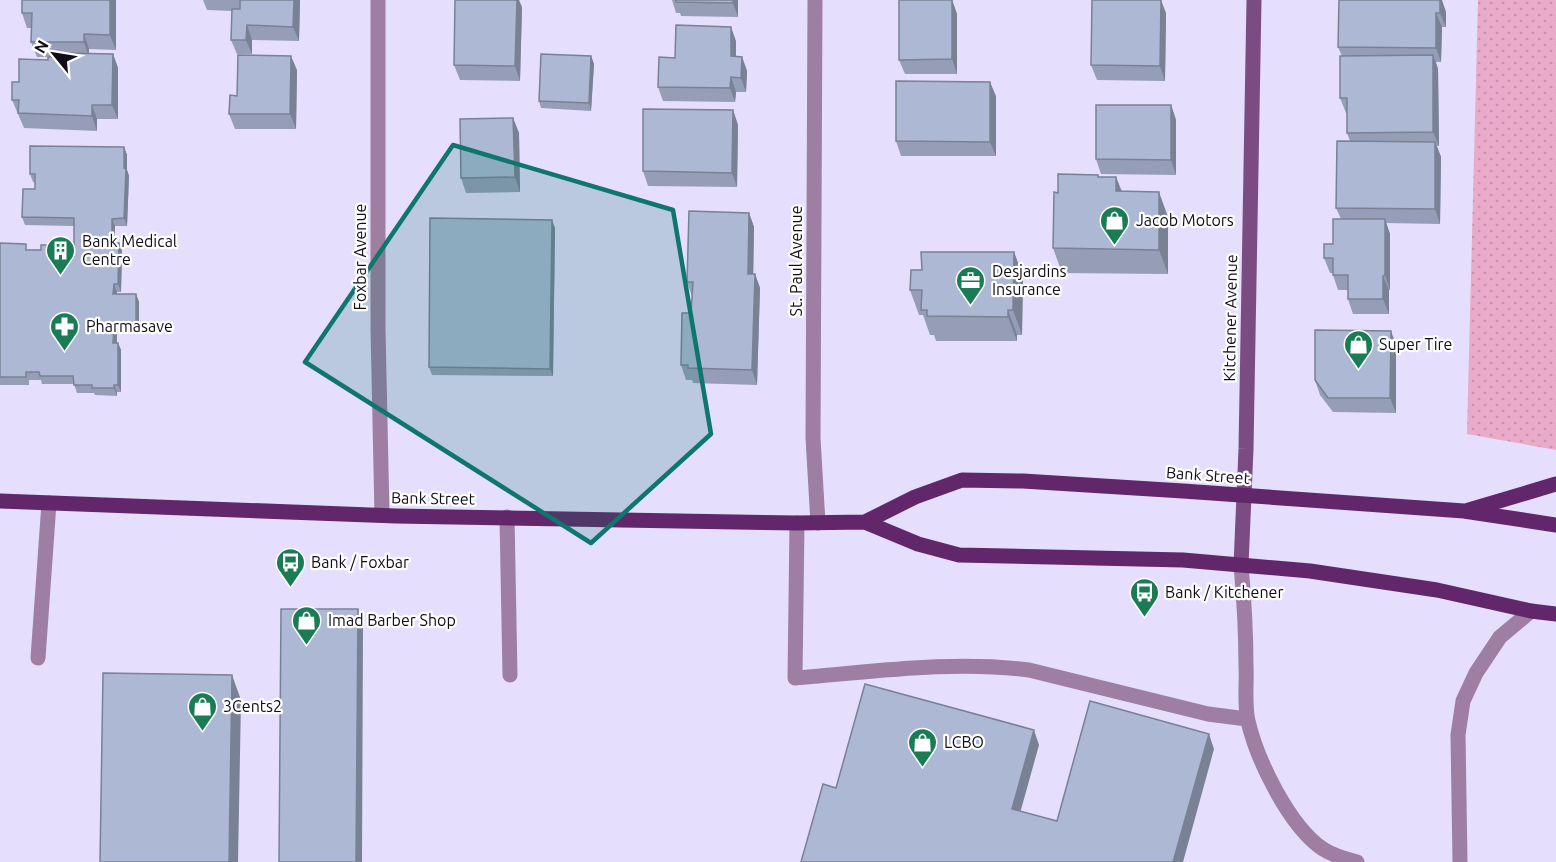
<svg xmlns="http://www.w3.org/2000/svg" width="1556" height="862" font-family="Ubuntu,sans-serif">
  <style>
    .grass { fill: url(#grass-dots) }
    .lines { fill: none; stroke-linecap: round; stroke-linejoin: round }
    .lane { stroke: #9e7ea3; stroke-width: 15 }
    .street { stroke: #9e7ea3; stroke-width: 15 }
    .secondary { stroke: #7b4c82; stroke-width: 15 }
    .primary { stroke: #61276a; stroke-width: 15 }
    .wall { fill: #959eb6 }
    .shaded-wall { fill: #798194 }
    .building { fill: #adb8d4; stroke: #798194; stroke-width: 1.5 }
    .marked { fill: #0f766e; fill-opacity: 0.2; stroke: #0f766e; stroke-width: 4.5; stroke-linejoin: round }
    .labels { text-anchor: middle; stroke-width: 4.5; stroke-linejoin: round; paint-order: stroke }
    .poi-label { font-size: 16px; fill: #100d17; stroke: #fff; text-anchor: start }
    .street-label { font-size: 16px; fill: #100d17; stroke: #fff }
  </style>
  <defs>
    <pattern id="grass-dots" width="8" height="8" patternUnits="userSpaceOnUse" patternTransform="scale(1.5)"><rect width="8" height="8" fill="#eaaac9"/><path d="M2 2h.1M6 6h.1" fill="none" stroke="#c891ac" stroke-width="1.8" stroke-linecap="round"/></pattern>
  </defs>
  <rect width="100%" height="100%" fill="#e5defd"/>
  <!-- grass -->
  <path class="grass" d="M1478,0h78v450l-89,-16z"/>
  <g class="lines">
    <!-- lane -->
    <path class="lane" d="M507,517l3,158
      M797,523l-2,155c76,-6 158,-18 234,-8l179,44 39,5
      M1241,565c3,34 5,67 5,101 1,17 -2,38 2,55 9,39 41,105 75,128 11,7 23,10 34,13
      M38,658l11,-155
      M1460,862l-2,-127 5,-34 13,-28 24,-36 31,-26"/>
    <!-- street -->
    <path class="street" d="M378,0v329l4,186
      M815,0l-2,438 5,85"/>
    <!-- secondary -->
    <path class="secondary" d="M1241,565l5,-116 8,-449"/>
    <!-- primary -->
    <path class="primary" d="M0,501l396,15 401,7 68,-1 53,22 41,11 224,5 127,11 127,19 94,21 25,3
      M1469,510l87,-26
      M865,522l50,-25 47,-17 61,1 160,10 281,20 92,14"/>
  </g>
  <!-- wall -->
  <path class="wall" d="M116,0v50l-27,-1v4l24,1 5,14v51h-21v12l-73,-3 -12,-28 7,-18 29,-22 17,-3h-28l-6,-15v-14h-4l-5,-15z
    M203,0h97l-1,41 -47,-1v14h-15l-6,-14 1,-29 -25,-1z
    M672,0h66v17l-57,-1 -1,-3h-4z
    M952,0l5,14v60h-52l-6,-14z
    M1442,2l4,10v15h-4l-1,35h-5l2,7 1,77h-2l4,11 -1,67 -54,-1 4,11v56h-1v24h-36l-5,-15v-9h-10l-5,-15v-2h-3l-6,-15 9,-14 8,-25 -5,-11 14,-67 -3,-8v-20h-1l-6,-15 2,-42 -4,-9z
    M522,7l-2,74 -60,-1 -6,-15z
    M1166,13l-1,68 -68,-1 -6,-15z
    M736,41v15l6,1 5,14 -1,21h-10l-1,10 -72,-1 -5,-14 17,-29z
    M591,56l3,8 -3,47 -50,-3 -2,-7z
    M297,70l-1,59h-61l-6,-15 8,-18z
    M996,96v60h-95l-5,-15z
    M1171,105l5,15v55l-75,-1 -5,-15z
    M733,110l5,15 -1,62 -89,-1 -5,-15z
    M513,118l6,15 1,59 -54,1 -5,-15z
    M124,147l3,8v15l2,6 -2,50h-12l-1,17h5l3,8 -1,41h-4v2h19l3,8v31h-22v10h1l3,7v42h-4v4l-22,-1 -1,-2h-17l-3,-9h-32l-1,-4h-12v5h-29v-142l28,7h13l26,-5 2,4 5,1v-24l-49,-1 -3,-8 13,-28v-7h-2l-3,-8z
    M1098,177h18l6,14 46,26v57l-106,-1 -9,-25 5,-55z
    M749,213l5,14 -1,47h2l5,14 -3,97 -64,-2 -1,-3h-6l-5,-15 10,-52 1,-17 -5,-14z
    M555,228l-2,148 -121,-1 -3,-8z
    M1014,252l9,25 -1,58h-5v6h-81l-2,-6h-4l-7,-20h-4l-9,-25 12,-20z
    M1396,345v68l-63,-1 -13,-17 -5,-15z"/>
  <!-- shaded-wall -->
  <path class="shaded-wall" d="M110,0h6v50l-6,-15z
    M294,0h6l-1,41 -6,-14z
    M517,0h2l3,7 -2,74 -5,-15z
    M733,0h5v17l-5,-14z
    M952,0l5,14v60l-5,-15z
    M1161,0l5,13 -1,68 -5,-15z
    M1437,0h5l4,12v15l-6,-14z
    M1436,13l6,14 -1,35 -5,-14z
    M247,25l5,15v14l-6,-14z
    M731,27l5,14v30l-5,-15z
    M84,34l5,15v8l-5,-15z
    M113,54l5,14v51l-6,-14z
    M1433,55l5,14 1,77 -6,-14z
    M291,56l6,14 -1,59 -6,-15z
    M591,56l3,8 -3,47 -2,-8z
    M742,57l5,14 -1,21 -5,-14z
    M731,77l5,15 -1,10 -5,-14z
    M990,82l6,14v60l-6,-14z
    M92,105l5,14v12l-5,-15z
    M1171,105l5,15v55l-5,-15z
    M733,110l5,15 -1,62 -5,-14z
    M513,118l6,15 1,59 -5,-15z
    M1435,142l6,15 -1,67 -5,-15z
    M124,147l3,8v15l2,6 -2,50 -3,-8z
    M1116,177l9,25 -9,-11z
    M1159,192l9,25v57l-9,-24z
    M749,213l5,14 -1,61 -5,-14z
    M112,219l3,7 -1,25 -2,-8z
    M1385,219l5,15v56l-5,-15z
    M552,220l3,8 -2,148 -3,-7z
    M119,243l3,8 -1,41 -3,-8z
    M1014,252l9,25 -1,58 -9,-25z
    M755,274l5,14 -3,97 -5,-15z
    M1383,276l6,14v24l-6,-15z
    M114,284l3,8 -1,10 -3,-8z
    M136,294l3,8v31l-3,-8z
    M1008,310l9,25v6l-9,-24z
    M114,325l3,8 -1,17 -3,-7z
    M1391,331l5,14v68l-6,-15z
    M118,343l3,7v42l-3,-7z
    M114,385l3,7v4l-3,-8z
    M358,609l5,15 -1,238h-6z
    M232,675l9,25 -3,162h-9z
    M1034,730l5,15 -22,79 -5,-15z
    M1209,734l5,15 -31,113h-10z"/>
  <!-- building -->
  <path class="building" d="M22,0h88v35l-26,-1v8h-53l1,-29h-10z
    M240,0h54l-1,27 -46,-2 -1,15h-15l1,-31h8z
    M455,0h62l-2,66 -61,-1z
    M676,0h57v3l-57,-1z
    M899,0h53v59l-53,1z
    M1092,0h69l-1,66 -69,-1z
    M1339,0h101v13h-4v35l-98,-1z
    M676,25l55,2v29l11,1 -1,21 -10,-1 -1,11 -72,-1 1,-30 16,1z
    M65,53l48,1 -1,51h-20v11l-74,-3 1,-13h-7v-18h7v-23l29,1v-3h17z
    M541,54l50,2 -2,47 -50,-2z
    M238,55l53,1 -1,58h-61l1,-19 7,1z
    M1433,55v77l-86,1v-35h-7v-42z
    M896,81l94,1v60l-94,-1z
    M1096,105h75v55l-75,-1z
    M643,109l90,1 -1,63 -89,-2z
    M513,118l2,59 -54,1 -1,-59z
    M1337,141l98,1v67l-99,-1z
    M30,146l94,1v21l2,1 -2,49 -12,1v24h7l-1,41h-4l-1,10h23v31h-22l-1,18h5v42h-4v3h-22v-3h-18l-1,-9h-33l-1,-4h-13v5h-26v-134l26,1v6h15v-5h26v4l7,1v-32l-52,-1 1,-28h12v-15h-5z
    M1058,174l40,1v2h18v14l43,1v58l-106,-2 1,-56 4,1z
    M689,211l60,2 -1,61h7l-3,96 -64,-2v-3h-7l1,-52h9l2,-31h-6z
    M430,218l122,2 -2,149 -121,-2z
    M1333,219h52v56l-2,1v23h-35v-24h-15v-17h-9v-14h9z
    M921,252h93l-1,58h-5v7l-81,-1v-6h-6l1,-20h-12l1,-20h11z
    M1315,330l76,1 -1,67h-62l-13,-18z
    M281,609h77l-2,253h-77z
    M103,673l129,2 -3,187h-129z
    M865,684l169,46 -22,79 45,12 33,-120 119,33 -36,128h-372l22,-78 13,4z"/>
  <!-- marked area -->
  <path class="marked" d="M453,145l220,65 38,224 -120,109 -286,-181z"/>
  <!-- icons -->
  <defs>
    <symbol id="shop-pin" viewBox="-11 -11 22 30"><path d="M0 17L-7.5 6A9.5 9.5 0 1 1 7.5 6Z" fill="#197c55" stroke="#fff"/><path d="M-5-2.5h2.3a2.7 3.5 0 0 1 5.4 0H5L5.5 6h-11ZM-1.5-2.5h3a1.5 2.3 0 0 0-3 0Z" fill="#fff"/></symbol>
    <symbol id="building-pin" viewBox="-11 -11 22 30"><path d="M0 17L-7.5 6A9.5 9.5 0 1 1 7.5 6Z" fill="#197c55" stroke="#fff"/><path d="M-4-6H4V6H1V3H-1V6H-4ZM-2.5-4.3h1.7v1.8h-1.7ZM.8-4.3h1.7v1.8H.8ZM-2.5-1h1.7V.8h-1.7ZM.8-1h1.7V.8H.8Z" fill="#fff"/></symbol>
    <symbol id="office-pin" viewBox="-11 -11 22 30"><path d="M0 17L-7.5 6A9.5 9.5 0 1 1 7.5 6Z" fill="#197c55" stroke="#fff"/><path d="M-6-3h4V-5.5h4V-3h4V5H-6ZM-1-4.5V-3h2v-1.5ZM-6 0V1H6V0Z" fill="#fff"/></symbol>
    <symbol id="pharmacy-pin" viewBox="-11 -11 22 30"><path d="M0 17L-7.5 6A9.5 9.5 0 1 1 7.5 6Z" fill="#197c55" stroke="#fff"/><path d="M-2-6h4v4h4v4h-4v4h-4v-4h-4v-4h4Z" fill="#fff"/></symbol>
    <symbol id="bus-pin" viewBox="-11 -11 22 30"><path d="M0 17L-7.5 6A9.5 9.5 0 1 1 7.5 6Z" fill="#197c55" stroke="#fff"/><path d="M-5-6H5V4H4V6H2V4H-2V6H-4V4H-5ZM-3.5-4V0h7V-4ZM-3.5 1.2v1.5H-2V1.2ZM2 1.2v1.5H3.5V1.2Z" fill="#fff"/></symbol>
  </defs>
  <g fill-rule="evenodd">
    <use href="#shop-pin" x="1098" y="204" width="33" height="45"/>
    <use href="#building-pin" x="44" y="234" width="33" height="45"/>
    <use href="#office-pin" x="954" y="264" width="33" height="45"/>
    <use href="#pharmacy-pin" x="48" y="310" width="33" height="45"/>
    <use href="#shop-pin" x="1342" y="328" width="33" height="45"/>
    <use href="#bus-pin" x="274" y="546" width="33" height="45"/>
    <use href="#bus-pin" x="1128" y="576" width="33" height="45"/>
    <use href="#shop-pin" x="290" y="604" width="33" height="45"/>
    <use href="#shop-pin" x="186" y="690" width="33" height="45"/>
    <use href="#shop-pin" x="906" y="726" width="33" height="45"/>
  </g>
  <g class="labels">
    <!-- poi labels -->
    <g class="poi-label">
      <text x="1136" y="226">Jacob Motors</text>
      <text x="82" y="247">Bank Medical<tspan x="82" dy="18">Centre</tspan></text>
      <text x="992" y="277">Desjardins<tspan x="992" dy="18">Insurance</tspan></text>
      <text x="86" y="332">Pharmasave</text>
      <text x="1379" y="350">Super Tire</text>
      <text x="311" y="568">Bank / Foxbar</text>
      <text x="1165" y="598">Bank / Kitchener</text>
      <text x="328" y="626">Imad Barber Shop</text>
      <text x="223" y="712">3Cents2</text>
      <text x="944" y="748">LCBO</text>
    </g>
    <!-- street labels -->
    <g class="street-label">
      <text transform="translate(360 257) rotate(-90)" y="6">Foxbar Avenue</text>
      <text transform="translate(796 261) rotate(-90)" y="6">St. Paul Avenue</text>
      <text transform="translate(1230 318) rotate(-89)" y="6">Kitchener Avenue</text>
      <text transform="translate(1208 475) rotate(4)" y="6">Bank Street</text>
      <text transform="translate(433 498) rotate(1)" y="6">Bank Street</text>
    </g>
  </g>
  <!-- north arrow -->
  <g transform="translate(54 54) rotate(300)" stroke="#ffffff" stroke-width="4.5" paint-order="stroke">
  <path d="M0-4.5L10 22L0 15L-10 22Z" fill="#100d17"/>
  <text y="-9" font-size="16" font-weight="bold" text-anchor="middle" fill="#100d17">N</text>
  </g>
</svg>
